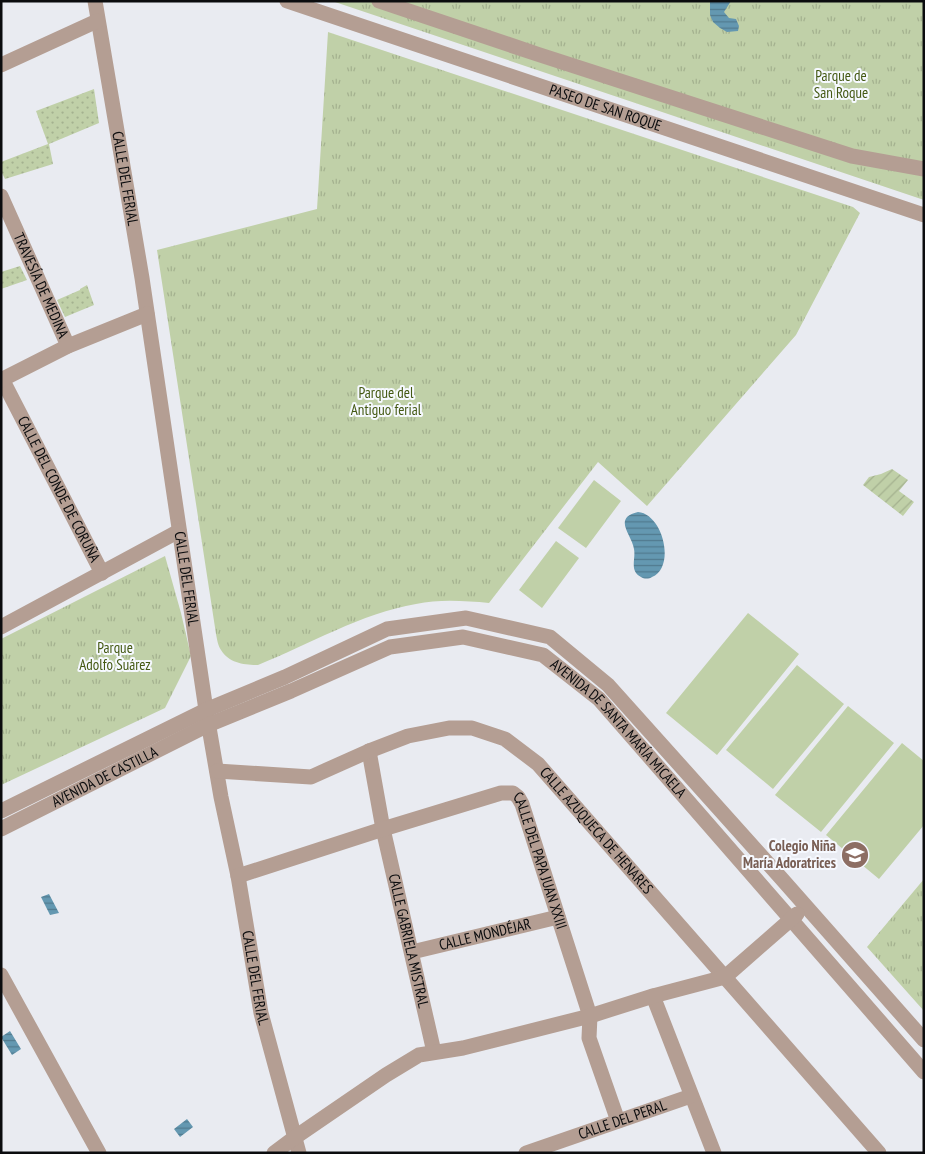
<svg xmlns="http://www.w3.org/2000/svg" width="925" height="1154" font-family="'PT Sans Narrow',sans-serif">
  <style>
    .grass { fill: url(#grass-dots) }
    .park { fill: url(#park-tufts) }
    .garden { fill: url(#garden-furrows) }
    .pitch { fill: #c0d0a8 }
    .water { fill: url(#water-rules) }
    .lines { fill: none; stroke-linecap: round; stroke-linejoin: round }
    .minor { stroke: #b49e93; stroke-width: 15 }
    .labels { text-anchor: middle; stroke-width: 4; stroke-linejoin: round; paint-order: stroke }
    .park-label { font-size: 15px; fill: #445913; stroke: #f6f9ff }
    .street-label { font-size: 15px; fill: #0b0c0e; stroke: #f6f9ff }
    .education-label { font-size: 15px; font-weight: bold; fill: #785e54; stroke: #f6f9ff; text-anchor: end }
  </style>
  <defs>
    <pattern id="grass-dots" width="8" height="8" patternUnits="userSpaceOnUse" patternTransform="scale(1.25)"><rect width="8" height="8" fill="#c0d0a8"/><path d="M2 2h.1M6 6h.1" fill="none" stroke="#a4b18f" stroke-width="1.8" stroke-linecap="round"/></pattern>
    <pattern id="park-tufts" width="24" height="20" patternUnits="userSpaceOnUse" patternTransform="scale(1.25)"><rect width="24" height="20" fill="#c0d0a8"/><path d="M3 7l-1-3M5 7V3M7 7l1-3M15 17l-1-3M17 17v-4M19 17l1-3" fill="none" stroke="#a4b18f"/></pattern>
    <pattern id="garden-furrows" width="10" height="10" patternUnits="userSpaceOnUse" patternTransform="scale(1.25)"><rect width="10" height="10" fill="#c0d0a8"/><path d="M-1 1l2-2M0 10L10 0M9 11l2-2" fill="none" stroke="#a4b18f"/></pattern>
    <pattern id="water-rules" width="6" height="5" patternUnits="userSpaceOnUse" patternTransform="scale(1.25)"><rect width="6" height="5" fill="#6498b1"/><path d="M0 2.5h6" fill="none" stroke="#517a8e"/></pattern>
  </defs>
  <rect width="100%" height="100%" fill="#e9ebf1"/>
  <!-- grass -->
  <path class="grass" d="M94,89l5,34 -50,21 4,20 -48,15 -4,-8v-9l47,-18 -12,-33z
    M20,266l7,14 -26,9v-17z
    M87,285l7,20 -29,12 -8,-17 23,-10v-1z"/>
  <!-- park -->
  <path class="park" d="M332,1h592v199z
    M328,32l525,175 7,6 -64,122 -149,171 -49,-44 -109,141c-24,-2 -49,-4 -73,1 -54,9 -108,41 -158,61 -14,0 -29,-2 -37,-15 -3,-4 -4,-11 -5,-16l-59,-384 160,-41z
    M165,556l16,57 10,43 -26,52 -164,77v-146z
    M924,879v132l-57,-64z"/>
  <!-- garden -->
  <path class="garden" d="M892,469l16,11 -9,11 15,11 -11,14 -40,-31 6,-8 12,-3z"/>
  <!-- pitch -->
  <path class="pitch" d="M594,480l27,21 -35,47 -28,-20z
    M556,541l23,17 -37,50 -23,-18z
    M748,613l51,41 -82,101 -51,-42z
    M797,665l47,39 -71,85 -47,-39z
    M848,706l46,37 -73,89 -46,-37z
    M902,743l22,18v64l-45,54 -53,-44z"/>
  <!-- water -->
  <path class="water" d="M710,1h21l-7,11 5,6 7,1 3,7 -1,5 -11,1 -7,-4 -7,-6 -3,-7z
    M638,512c25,2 38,55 14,65 -3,2 -8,2 -11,0 -12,-6 -5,-18 -7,-28 -2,-14 -22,-31 4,-37z
    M49,894l10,19 -9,2 -9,-18z
    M10,1031l11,18 -9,6 -11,-18z
    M187,1119l6,8 -13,10 -6,-8z"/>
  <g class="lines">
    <!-- minor -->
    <g class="minor">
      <path id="s1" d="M95,1l47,277 64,432 15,87 17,79 23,137 38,140"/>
      <path id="s2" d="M287,1l637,214"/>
      <path d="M379,1l158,53 315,102 72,13"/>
      <path d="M1,65l96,-44"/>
      <path id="s3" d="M1,196l67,150"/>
      <path id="s4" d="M2,379l100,194"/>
      <path d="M1,380l67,-34 79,-32"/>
      <path d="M1,627l178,-96"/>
      <path id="s5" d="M369,751l14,78 51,223"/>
      <path id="s6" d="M217,771l94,6 58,-26 39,-15 41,-8h23l33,11 33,25 341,389"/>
      <path d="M1,811l205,-101 79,-33 102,-48 79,-11 84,19 58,48 173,193 143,162"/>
      <path id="s7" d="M1,829l207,-104 83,-34 99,-44 73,-10 80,18 56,44 325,373"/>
      <path id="s8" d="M238,876l145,-47 118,-36h12l5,4 4,7 68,212 -1,22 29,83"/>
      <path id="s9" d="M412,952l146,-35"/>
      <path d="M1,975l98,178"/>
      <path d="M653,996l61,157"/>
      <path d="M274,1153l20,-15 92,-63 33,-20 44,-7 127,-32 63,-20 72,-19 72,-63"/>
      <path id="s10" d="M526,1153l165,-57"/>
    </g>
  </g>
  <!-- icons -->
  <defs>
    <symbol id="school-disc" viewBox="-11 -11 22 22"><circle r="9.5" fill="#8d6e63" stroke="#f6f9ff"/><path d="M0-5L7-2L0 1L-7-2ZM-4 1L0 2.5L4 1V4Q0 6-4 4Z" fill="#fff"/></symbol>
  </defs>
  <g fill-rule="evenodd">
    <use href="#school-disc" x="839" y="839" width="32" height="32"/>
  </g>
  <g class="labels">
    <!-- park labels -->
    <g class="park-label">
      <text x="841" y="81">Parque de<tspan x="841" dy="17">San Roque</tspan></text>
      <text x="386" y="398">Parque del<tspan x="386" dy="17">Antiguo ferial</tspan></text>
      <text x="115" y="653">Parque<tspan x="115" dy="17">Adolfo Suárez</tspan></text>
    </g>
    <!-- street labels -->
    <g class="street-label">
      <text dy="5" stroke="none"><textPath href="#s2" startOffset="336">PASEO DE SAN ROQUE</textPath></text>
      <text dy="5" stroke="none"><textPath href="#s1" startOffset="180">CALLE DEL FERIAL</textPath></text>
      <text dy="5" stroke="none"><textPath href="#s3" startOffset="98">TRAVESÍA DE MEDINA</textPath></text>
      <text dy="5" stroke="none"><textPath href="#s4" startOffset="124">CALLE DEL CONDE DE CORUÑA</textPath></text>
      <text dy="5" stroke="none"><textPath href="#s1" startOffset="585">CALLE DEL FERIAL</textPath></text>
      <text dy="5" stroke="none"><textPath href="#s7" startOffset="691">AVENIDA DE SANTA MARÍA MICAELA</textPath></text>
      <text dy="5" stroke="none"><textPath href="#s7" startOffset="116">AVENIDA DE CASTILLA</textPath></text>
      <text dy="5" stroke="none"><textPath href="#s6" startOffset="429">CALLE AZUQUECA DE HENARES</textPath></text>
      <text dy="5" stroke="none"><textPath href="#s8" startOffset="362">CALLE DEL PAPA JUAN XXIII</textPath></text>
      <text dy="5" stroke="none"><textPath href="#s9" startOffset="75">CALLE MONDÉJAR</textPath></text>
      <text dy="5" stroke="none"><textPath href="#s5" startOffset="194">CALLE GABRIELA MISTRAL</textPath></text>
      <text dy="5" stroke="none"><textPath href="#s1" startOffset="990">CALLE DEL FERIAL</textPath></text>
      <text dy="5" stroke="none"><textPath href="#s10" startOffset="102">CALLE DEL PERAL</textPath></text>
    </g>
    <!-- education labels -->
    <g class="education-label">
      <text x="836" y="851">Colegio Niña<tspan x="836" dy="17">María Adoratrices</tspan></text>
    </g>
  </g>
  <!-- border -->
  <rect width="925" height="1154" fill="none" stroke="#0b0c0e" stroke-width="5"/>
</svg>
